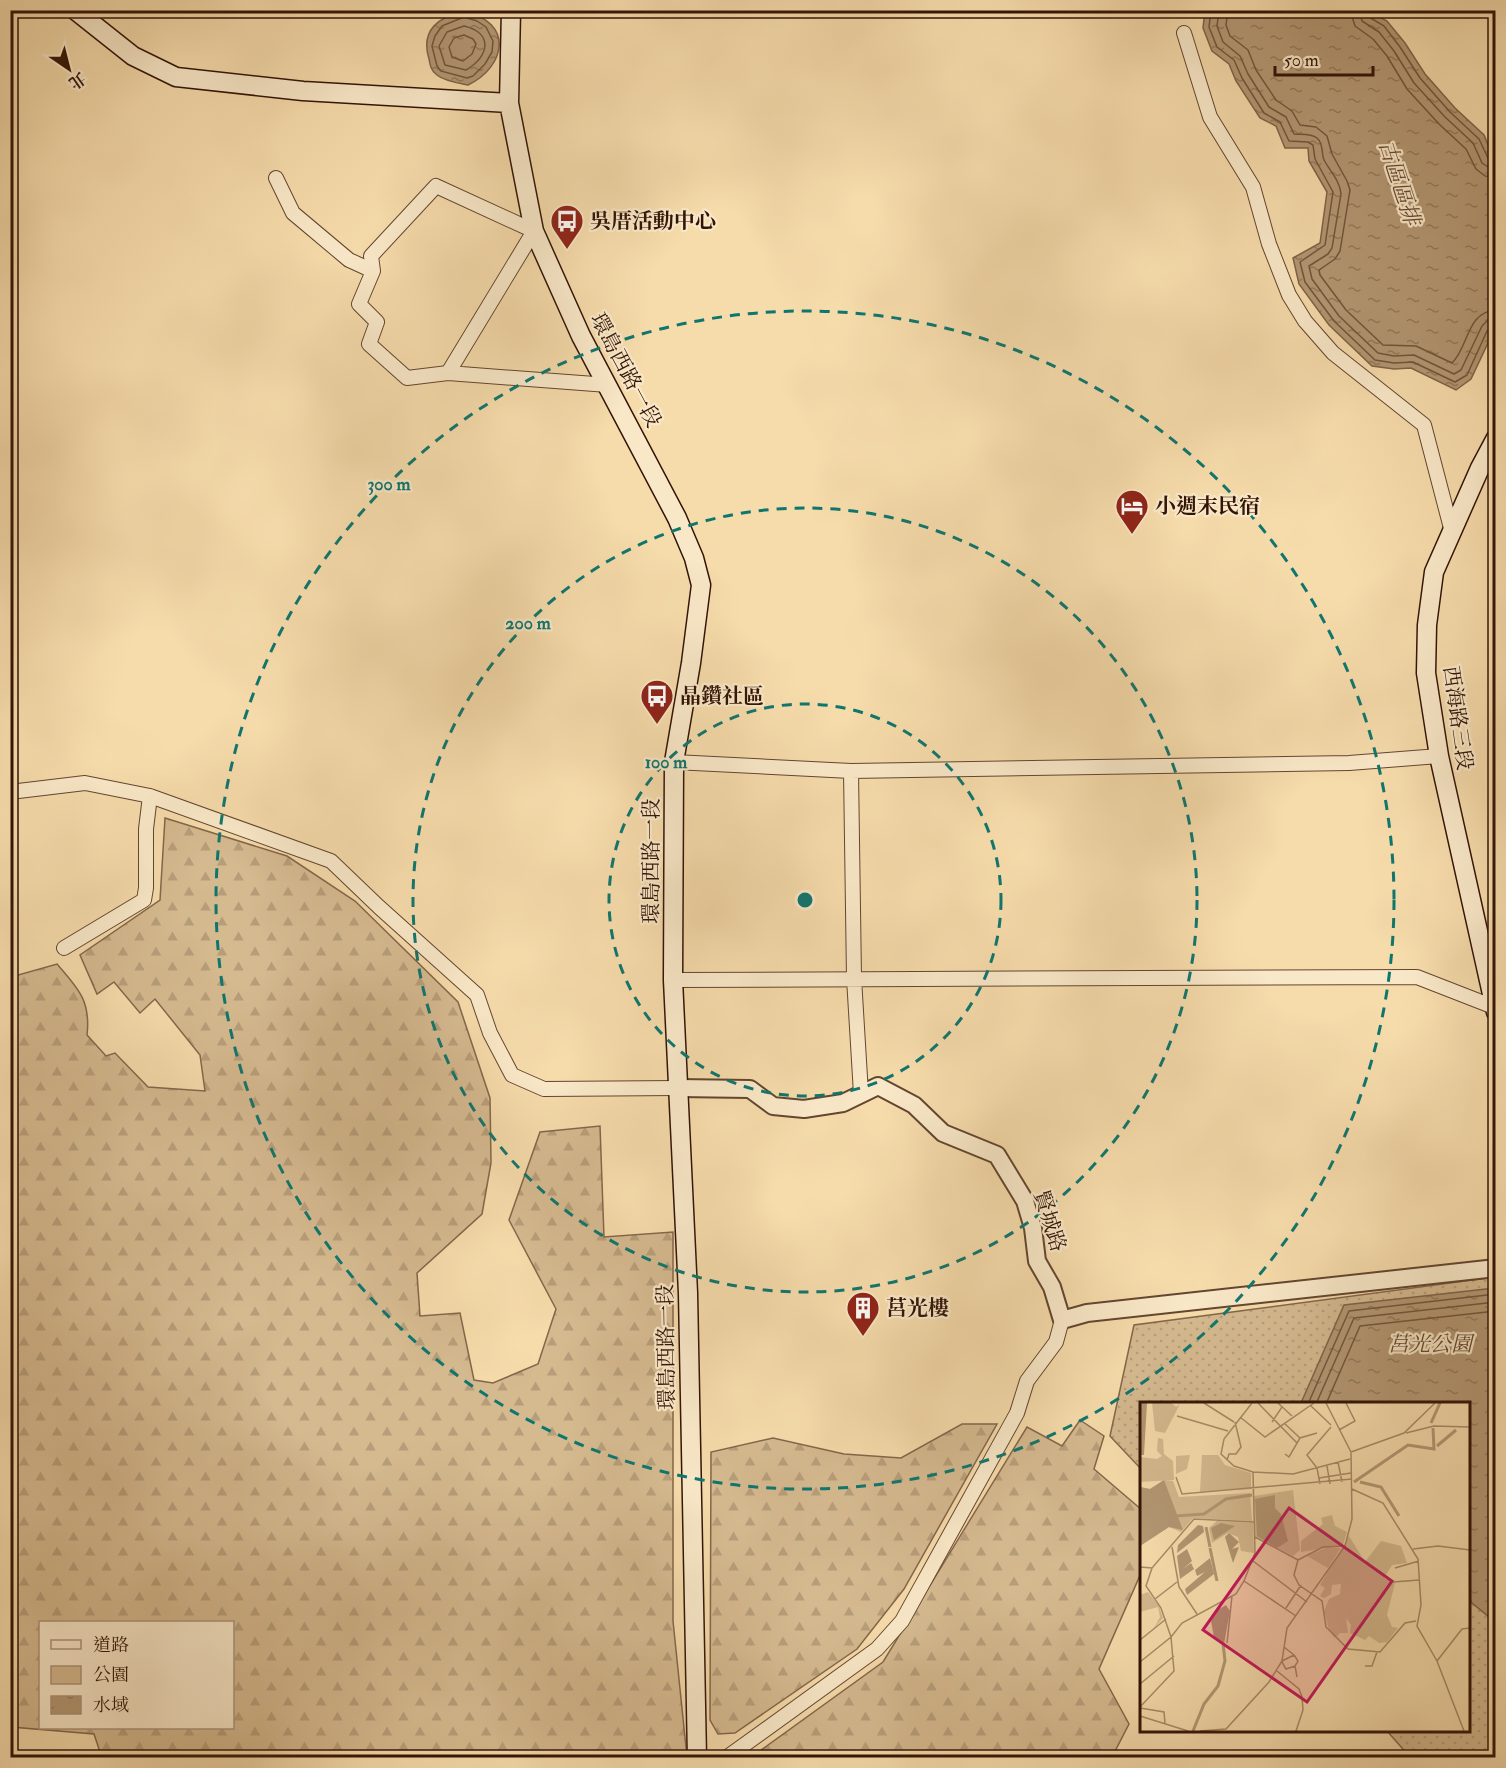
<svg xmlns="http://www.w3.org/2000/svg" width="1506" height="1768" font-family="'IM FELL Double Pica','Noto Serif TC',serif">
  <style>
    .green { fill: url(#green-dots); stroke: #84664b; stroke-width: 1.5 }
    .forest { fill: url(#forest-firs); stroke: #84664b; stroke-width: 1.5; fill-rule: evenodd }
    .water { fill: url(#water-ripples); stroke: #7f6348; stroke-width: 1.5 }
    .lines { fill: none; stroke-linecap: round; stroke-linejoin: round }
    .shore { stroke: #72563d; stroke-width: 1.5 }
    .minor-casing { stroke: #634630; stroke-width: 16 }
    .tertiary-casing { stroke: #634630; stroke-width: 20 }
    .secondary-casing { stroke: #321407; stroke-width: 21 }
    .minor { stroke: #f9e8c8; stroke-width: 14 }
    .tertiary { stroke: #f9e8c8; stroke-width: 16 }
    .secondary { stroke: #f9e8c8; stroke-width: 18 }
    .ring { fill: none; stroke: #0f766e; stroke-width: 3; stroke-dasharray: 10 8 }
    .labels { text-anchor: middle; stroke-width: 4.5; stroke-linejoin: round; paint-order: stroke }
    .poi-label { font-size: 21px; font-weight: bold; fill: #321407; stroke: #f9e8c8; text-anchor: start }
    .street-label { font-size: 21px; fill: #321407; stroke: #f9e8c8 }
    .park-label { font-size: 21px; font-style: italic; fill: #634630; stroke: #f9e8c8 }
    .water-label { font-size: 22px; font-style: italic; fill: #664832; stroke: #f9e8c8 }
    .inset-river { fill: none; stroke: #b39773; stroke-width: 3 }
    .inset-road { fill: none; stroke: #a88b69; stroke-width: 1.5 }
    .view { fill: #c2185b; fill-opacity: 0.15; stroke: #c2185b; stroke-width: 3 }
    .inset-edge { fill: none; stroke: #321407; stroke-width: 3 }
    .centre { fill: #0f766e; stroke: #f9e8c8; stroke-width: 3 }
    .ring-label { font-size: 18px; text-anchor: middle; font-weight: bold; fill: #0f766e; stroke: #f9e8c8; stroke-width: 4.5; stroke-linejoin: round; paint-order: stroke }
  </style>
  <defs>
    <pattern id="green-dots" width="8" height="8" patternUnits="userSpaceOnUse" patternTransform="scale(1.5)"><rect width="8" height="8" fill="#d5b98f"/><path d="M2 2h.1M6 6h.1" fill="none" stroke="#b79e7a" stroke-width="1.8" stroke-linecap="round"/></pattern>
    <pattern id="forest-firs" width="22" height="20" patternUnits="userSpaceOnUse" patternTransform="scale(1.5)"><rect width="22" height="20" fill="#d5b98f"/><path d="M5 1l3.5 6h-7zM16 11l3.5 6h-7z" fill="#b79e7a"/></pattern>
    <pattern id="water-ripples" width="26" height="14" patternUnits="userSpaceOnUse" patternTransform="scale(1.5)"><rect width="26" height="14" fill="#b39773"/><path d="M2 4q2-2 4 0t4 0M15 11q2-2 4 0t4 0" fill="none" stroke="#927a5c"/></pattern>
  </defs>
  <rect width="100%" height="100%" fill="#f6dbab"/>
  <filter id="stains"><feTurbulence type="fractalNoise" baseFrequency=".00333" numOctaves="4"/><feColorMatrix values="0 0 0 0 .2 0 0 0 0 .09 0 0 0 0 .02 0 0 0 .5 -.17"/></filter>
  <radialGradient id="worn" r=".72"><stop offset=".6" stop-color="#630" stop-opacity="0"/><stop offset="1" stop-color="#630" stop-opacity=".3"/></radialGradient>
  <!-- green -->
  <path class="green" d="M1495,1277v480h-85l-23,-26 81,-1v-326h-326l-1,65 -31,-33 24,-111z"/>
  <!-- forest -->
  <path class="forest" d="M165,818l122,38 68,45 103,101 32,96 1,65 -9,51 -65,59 3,43 40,-3 14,67 19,3 45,-19 18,-55 -47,-89 31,-88 60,-6 4,111 69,-5v389l14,136 -585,1 -8,-24 -83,-7v-750l46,-13c21,24 34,37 30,71l19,21 9,-3 33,34 57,4 -5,-36 -45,-56 -15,14 -26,-31 -17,12 -17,-39 80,-55zM40,1622h192v106h-192z
    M1080,1420l24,16 -10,33 48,41 -1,63 -42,96 30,55 -17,33 -362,1 133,-96 144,-235 35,19z
    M962,1424h35l-93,165 -47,60 -122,84 -17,1 -8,-14 1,-268 62,-14 71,16 57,4z"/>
  <!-- water -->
  <path class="water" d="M1205,11h163l19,10 18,22 20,31 30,34 29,27 11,27v166l-24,51 -15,11 -45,-22 -17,1 -22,-3 -43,-41 -30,-41 -6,-26 27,-15 7,-51 -18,-31 -1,-13h-23l-9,-22 -16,-8 -24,-37 -7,-17 -17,-13 -9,-23z
    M465,12c49,10 41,55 3,73 -10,-2 -24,-4 -31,-10 -6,-4 -7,-10 -8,-16 -9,-29 10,-43 36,-47z
    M1495,1288h1l-1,334 -23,-19 -3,-7 -1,-192 -167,-1 43,-98z"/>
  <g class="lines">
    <!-- shore -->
    <path class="shore" d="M1211,10l-2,17 8,20 17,13 8,18 22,35 16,9 9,19 19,1 5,3 2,14 18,33 -8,53 -25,17 5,20 29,39 41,39 19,3 19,-1 42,20 12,-7 20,-44 9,-4
      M1219,10l-2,16 6,16 17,14 8,18 21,33 17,10 8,17c7,1 16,-1 23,4 7,6 4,15 7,22 6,11 16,21 17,34l-9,54 -4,6 -19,12 3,13 27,37 39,37 16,3 20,-1 40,19 7,-4 21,-44 5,-5 9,-1
      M1228,10l-2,15 4,11 18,14 8,20 20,30 16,11 8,14 16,2 11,9 5,18 15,27 3,9 -10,61 -5,8 -16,11 1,5 26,35 37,35 33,1 36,17c17,-16 14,-51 44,-53
      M1350,10l5,16 18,13 14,17 20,33 32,35 27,25 10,20 9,7 11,1
      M1359,10l3,11 17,11 15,19 20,32 31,34 28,26 9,20 6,4 8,1
      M1367,10l2,7 15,9 16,21 20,31 30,34 29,27 9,19 8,3
      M464,17l13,4 9,6 7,14 -1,11 -7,12 -12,12 -6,2 -26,-7 -4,-5 -5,-20 3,-10 7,-10z
      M464,26c30,7 25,31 2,44l-21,-5 -6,-19 8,-14z
      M464,35l9,4 3,5 -4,10 -9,7 -11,-4 -3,-10 5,-9z
      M1308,1404l41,-93 147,-17
      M1316,1404l38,-86 142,-16
      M1326,1404l34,-78 136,-15"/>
    <defs>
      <path id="minor" d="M1184,33l26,84 43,70 16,57 20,51 16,26 28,32 91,72 28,107
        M276,178l17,35 56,47 24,11 -14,33 18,18 -8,22 38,34 41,-5
        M373,271l-2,-15 65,-70 98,45 -86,142 160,12
        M674,762l177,9 498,-8 90,-7
        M851,771l3,207 7,116
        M10,792l75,-9 65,13 181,65 48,46 98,88 13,38 22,42 32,14 134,-1
        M64,948l80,-48 2,-12v-59l4,-33
        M673,980l744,-3 77,30
        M726,1758l151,-109 25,-28 115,-208 10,-32 29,-39 6,-22"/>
      <path id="tertiary" d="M678,1088l72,1 23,17 31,3 39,-6 35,-17 36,19 29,28 54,22 28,46 8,27 4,33 15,26 10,33 25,-7 409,-45"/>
      <path id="secondary" d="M75,10l58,46 43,21 127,14 206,12
        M511,10l-2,93 25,128 47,105 96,182 17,40 7,27 -10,78 -17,99 -1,218 15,313 9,465
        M1496,438l-16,30 -46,104 -7,53 -1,48 13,83 57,256"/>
    </defs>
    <!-- minor casing -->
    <use href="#minor" class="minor-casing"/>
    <!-- tertiary casing -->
    <use href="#tertiary" class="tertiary-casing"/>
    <!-- secondary casing -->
    <use href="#secondary" class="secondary-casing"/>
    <!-- minor -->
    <use href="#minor" class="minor"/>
    <!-- tertiary -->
    <use href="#tertiary" class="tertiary"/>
    <!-- secondary -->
    <use href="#secondary" class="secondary"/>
  </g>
  <!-- distance rings -->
  <g class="ring">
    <circle cx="805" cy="900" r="196"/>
    <circle cx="805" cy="900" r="392"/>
    <circle cx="805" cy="900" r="589"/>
  </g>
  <!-- icons -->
  <defs>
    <symbol id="bus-pin" viewBox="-11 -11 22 30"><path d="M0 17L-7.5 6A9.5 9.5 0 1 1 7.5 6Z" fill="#8f2418" stroke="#f9e8c8"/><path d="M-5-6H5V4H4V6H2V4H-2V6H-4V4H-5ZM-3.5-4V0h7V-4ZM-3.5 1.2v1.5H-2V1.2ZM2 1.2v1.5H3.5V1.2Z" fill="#fff"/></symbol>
    <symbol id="hotel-pin" viewBox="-11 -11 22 30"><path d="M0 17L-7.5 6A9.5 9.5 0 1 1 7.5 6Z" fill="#8f2418" stroke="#f9e8c8"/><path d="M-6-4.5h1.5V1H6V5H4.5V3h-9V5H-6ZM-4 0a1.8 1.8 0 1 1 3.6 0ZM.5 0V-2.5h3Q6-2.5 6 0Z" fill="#fff"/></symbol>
    <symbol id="building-pin" viewBox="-11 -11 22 30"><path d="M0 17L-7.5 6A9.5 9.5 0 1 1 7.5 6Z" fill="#8f2418" stroke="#f9e8c8"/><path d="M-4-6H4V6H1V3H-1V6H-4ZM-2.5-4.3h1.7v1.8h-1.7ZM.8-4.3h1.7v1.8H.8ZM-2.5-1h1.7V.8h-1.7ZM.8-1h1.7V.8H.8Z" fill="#fff"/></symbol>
  </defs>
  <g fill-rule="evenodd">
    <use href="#bus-pin" x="548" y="202" width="38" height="52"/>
    <use href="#hotel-pin" x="1113" y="487" width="38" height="52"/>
    <use href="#bus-pin" x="638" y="677" width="38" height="52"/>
    <use href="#building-pin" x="844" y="1289" width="38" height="52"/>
  </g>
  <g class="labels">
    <!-- poi labels -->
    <g class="poi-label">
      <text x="590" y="228">吳厝活動中心</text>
      <text x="1155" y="513">小週末民宿</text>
      <text x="680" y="703">晶鑽社區</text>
      <text x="886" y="1315">莒光樓</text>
    </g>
    <!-- street labels -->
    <g class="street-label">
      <text transform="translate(626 370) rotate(62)" y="7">環島西路一段</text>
      <text transform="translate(1458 718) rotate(82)" y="7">西海路三段</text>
      <text transform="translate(651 861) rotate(-90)" y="7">環島西路一段</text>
      <text transform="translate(1050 1221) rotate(73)" y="7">賢城路</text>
      <text transform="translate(666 1347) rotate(-91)" y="7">環島西路一段</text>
    </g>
    <!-- park labels -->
    <g class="park-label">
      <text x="1430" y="1351">莒光公園</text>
    </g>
    <!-- water labels -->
    <g class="water-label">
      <text transform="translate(1400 182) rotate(72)" y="8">古區區排</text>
    </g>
  </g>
  <!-- overview -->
  <g transform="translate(1140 1402)">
    <rect width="330" height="330" fill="#f6dbab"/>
    <path d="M18,36l5,1 1,15 9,7 1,19 -34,2v-25l17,2 5,-3 -5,-5zM153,88l7,60 -7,6 -38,-19 -1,-41zM77,119l36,2 1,30 -13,-2 -3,-14 -10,-4 -16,10 -3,-15z" fill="#d5b98f"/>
    <path d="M12,1h20l4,4 4,-3 -15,29 -10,-2zM192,113l3,11 12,6 -4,13 -42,7v-11l22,-17 -2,-6zM209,134l16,26 16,-21 20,5 6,17 -15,2 -8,13 11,5 -8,32 5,12 6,1 -11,14 -8,1 -10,-7 -4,4 -15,-7 1,-8 -5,-7 2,15h-8l-5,5 -6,-8 -5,-19 5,-12 11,-5 1,-10 -9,1 -1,9 -7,4 -4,-2 5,-8 -5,-3zM188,145l13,1 -13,20 -21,-12zM8,190l11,14 4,12 -9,10 6,-11 -2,-10 -18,5v-17z" fill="#d5b98f"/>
    <path d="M24,78l9,1 6,16 71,-4 2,28 -59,-3 -12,14 -12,-5 -29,19v-59l10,2z" fill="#d5b98f"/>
    <path d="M50,53l-3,14 -11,5v-18zM62,53h16l7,10 26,8v16l-51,3z" fill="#d5b98f"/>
    <path d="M0,1h7l-3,52h-4zM24,78l19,50 -14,-3 -29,19v-59l10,2zM135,93v13l6,6 7,27 -11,7 -20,-12 -2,-37zM81,121l14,3 -21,14 -3,-12zM58,123l5,1 1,6 -27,21 1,-8zM89,131l10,9 -7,7 7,-2 -6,16 -8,-26zM47,147l5,12 -9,8 8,-6 3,6 -14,10 -3,-23zM70,156l4,16 -27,21 -2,-6 20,-17 -8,4 -2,-6zM86,203l4,6 -6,33 -10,-7 -3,-16 5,-10z" fill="#b39773"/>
    <path class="inset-river" d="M291,21l9,-20M297,44l19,-16M214,80l54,-37 26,4 -1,-21M220,80l21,5 18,29M36,114l28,-2 22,-15 26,-4M66,125l4,20M70,146l7,33M53,329l11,-27 14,-18 7,-25 -2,-18"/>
    <path class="inset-road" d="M64,1l30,19M112,1l-28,36 -3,15 13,12 19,6 40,2 57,-15M118,1l39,40M138,1l14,13M186,1l25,49 53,-19 31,-30M170,3l21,20M37,14l51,15M100,15l25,20 49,-34M132,20l10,-15M144,21l16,15M199,28l16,-9 -9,-18M266,31l28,-7 36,1M145,52l4,3 11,-19 17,-5M87,58l2,-6h7l5,-7 -6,-25M198,60l4,20M187,64l3,18M36,75l6,17 170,-15M179,76l32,-5M180,82l-3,-16 -10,-13 24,-28M212,87l31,14 35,56 3,46 -4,21 20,35 27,70M115,135l43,23 -4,15 5,10 23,16 4,26 22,22 32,3 25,-29 11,-2M32,145l7,40 18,27M273,147l25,-3 32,4M158,158l25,-13 21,-1M113,159l54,41M0,165l12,1 42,-49 60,3M255,166l24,-7M104,179l52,35M253,180l26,-2M15,197l22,-17M146,206l15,-23M0,238l26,-21M87,241l5,-47M144,245l10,8 -12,6 1,3 3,5 9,-3M154,253l4,6 -3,5 2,11M297,259l25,-32 8,-1M0,260l31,-25 -10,-29 -15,-22 6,-18M225,264h7l5,-14M137,269l22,18 3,8 1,13 -7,21M0,282l34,-28M0,305l34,-36 -3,-34 11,-14 54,-29 8,-13 11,-28 -2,-81M0,306l24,4 1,11M0,314l48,15M60,329l26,-2 43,-47 13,-21 5,-33 58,-82 7,-27 -1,-67"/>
    <path class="view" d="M149,106l103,73 -85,121 -104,-72z"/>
    <rect width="330" height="330" class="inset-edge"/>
  </g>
  <circle cx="805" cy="900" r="9" class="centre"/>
  <g class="ring-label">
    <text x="389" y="490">300 m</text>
    <text x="528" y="629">200 m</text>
    <text x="666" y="768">100 m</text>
  </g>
  <!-- margin -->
  <rect width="1506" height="1768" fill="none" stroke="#f6dbab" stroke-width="36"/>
  <rect x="12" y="12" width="1482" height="1744" fill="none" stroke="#321407" stroke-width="3"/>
  <rect x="18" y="18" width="1470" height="1732" fill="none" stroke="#321407" stroke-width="1.5"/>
  <!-- legend -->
  <rect x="39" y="1621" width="195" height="108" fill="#f9e8c8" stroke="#a9937b" stroke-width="1.5"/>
  <rect x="51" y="1640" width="30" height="9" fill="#f9e8c8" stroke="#a9937b" stroke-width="1.5"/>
  <text x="93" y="1651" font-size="18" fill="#321407">道路</text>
  <rect x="51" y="1666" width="30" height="18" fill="#d5b98f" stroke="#a9937b" stroke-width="1.5"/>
  <text x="93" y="1681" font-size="18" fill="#321407">公園</text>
  <rect x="51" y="1696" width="30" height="18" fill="url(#water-ripples)" stroke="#a9937b" stroke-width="1.5"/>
  <text x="93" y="1711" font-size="18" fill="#321407">水域</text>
  <!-- north arrow -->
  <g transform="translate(69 69) rotate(145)" stroke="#f9e8c8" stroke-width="4.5" paint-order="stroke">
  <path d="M0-4.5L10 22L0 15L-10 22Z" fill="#321407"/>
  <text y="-9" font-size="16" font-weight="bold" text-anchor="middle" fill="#321407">北</text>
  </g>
  <!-- scale -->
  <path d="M1275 66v9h98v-9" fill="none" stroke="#321407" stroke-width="3"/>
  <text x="1284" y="66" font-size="18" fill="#321407" stroke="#f9e8c8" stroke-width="4.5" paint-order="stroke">50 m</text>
  <rect width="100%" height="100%" filter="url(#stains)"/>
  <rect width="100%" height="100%" fill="url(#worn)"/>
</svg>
